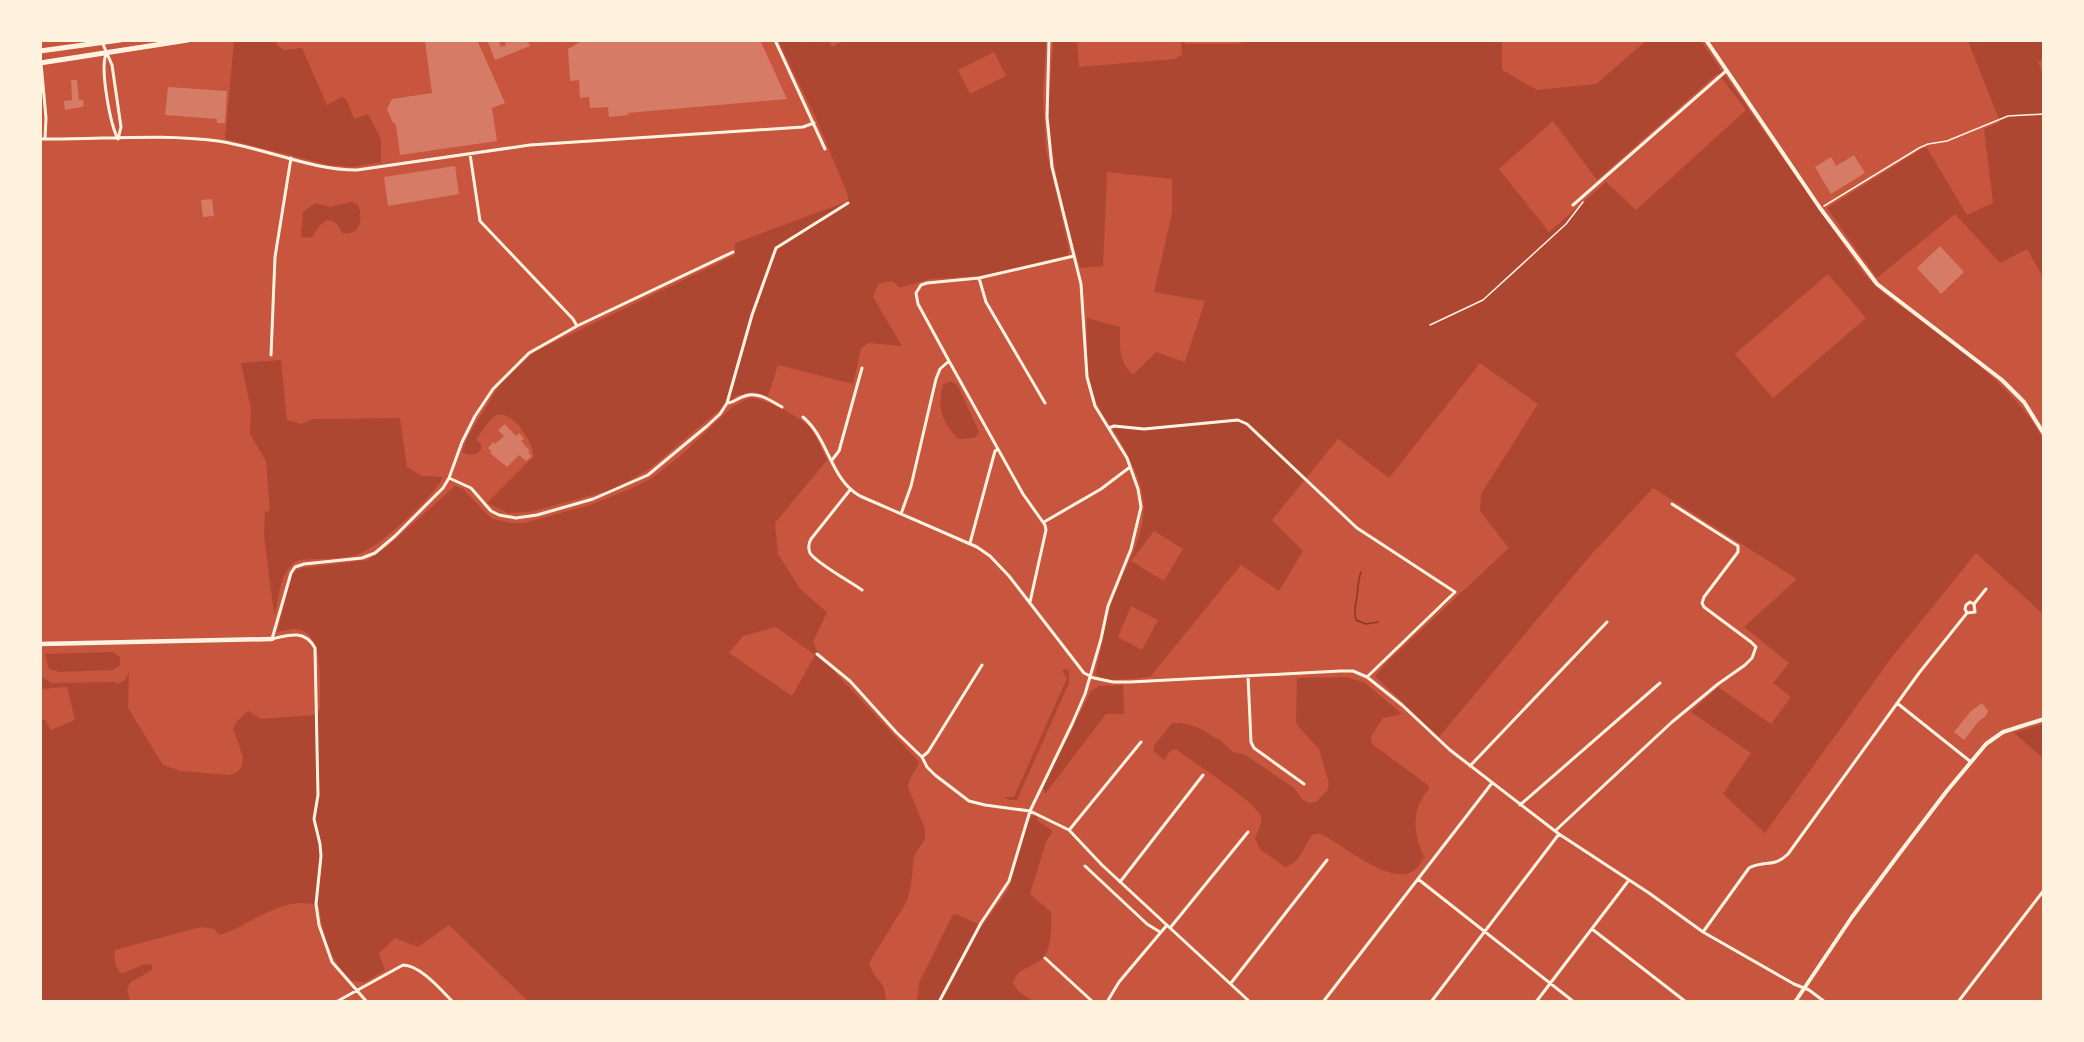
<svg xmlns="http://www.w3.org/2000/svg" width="2084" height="1042" font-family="Lora,serif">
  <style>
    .green { fill: #ae4732; fill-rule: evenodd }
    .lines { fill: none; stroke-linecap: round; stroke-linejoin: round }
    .stream { stroke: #8f3625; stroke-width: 1.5 }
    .building { fill: #d67c66 }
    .path { stroke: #fff3e0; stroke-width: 1.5 }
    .minor { stroke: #fff3e0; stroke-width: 3 }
    .tertiary { stroke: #fff3e0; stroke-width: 4 }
    .secondary { stroke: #fff3e0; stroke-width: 4.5 }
    .trunk { stroke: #fff3e0; stroke-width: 5 }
  </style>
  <rect width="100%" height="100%" fill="#c8553d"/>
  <!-- green -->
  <path class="green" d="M845,40l201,1 -3,54 3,54 23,101 -1,5 -4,2 -84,19 -49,3 -32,9 -6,-7 -15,3 -5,13 29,49 -33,-3 -8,5 -8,36 -75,-19 -10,31 -15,-4 -17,4 -88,74 -37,20 -81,22 -22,1 -21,-10 46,-46c2,-13 -22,-50 -38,-41 -7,5 -13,16 -19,23l5,5v6c-7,6 -11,6 -19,2l6,-16 31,-50 35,-34 201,-97v-12l111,-41 3,-4 -33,-80 -38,-77h23l1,2 4,-2h23l3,6zM994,52l12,24 -36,18 -12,-24z
    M1241,40l261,1v29l35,20 59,-6 50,-43h55l163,233c16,19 37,32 57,47 45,34 95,68 122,118v175l-67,-61 -87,108 -124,172 -42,-39 28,-41 -60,-41 27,-25 53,37 20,-27 -18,-14 16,-20 -45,-36 53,-48 -144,-91 -63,68 -151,181 -64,-61 14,-16 120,-112 -29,-37 1,-17 57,-90 -58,-41 -91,115 -51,-39 -66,81 31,31 -24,40 -38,-26 -91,112c-16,1 -42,7 -55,-3 6,-22 9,-46 15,-67 11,-35 38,-70 33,-109 -3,-21 -16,-45 -26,-63 -6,-9 -13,-17 -18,-27 -13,-26 -13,-61 -12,-90l33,9c0,18 -2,34 13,48l23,-23 29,10 20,-61 -51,-9 18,-79v-34l-65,-7 -4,94 -23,2c-14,-48 -28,-99 -31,-149 -1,-26 3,-53 4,-78h24l2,26 96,-8 7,-5 -1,-13h3l1,3h56zM1718,73l28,37 -110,100 -30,-28 -57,50 -50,-63 54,-48 44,59zM1828,274l38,44 -93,80 -38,-44zM1154,531l29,18 -19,32 -33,-20zM1131,606l27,14 -16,30 -24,-13z
    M234,41h41l3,5 6,4 18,-2 25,57 15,-8 4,2 8,20 14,-5 13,25v23l-28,5 -24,-2 -104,-26z
    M1968,41h75v19l-5,2 6,15 -1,200 -16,-28 -27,14 -45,-49 -78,64 -50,-70 96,-60h4l40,67 26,-12 -9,-74 16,-7z
    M352,202l6,3c6,14 2,31 -16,28 -10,-23 -21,-11 -30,4l-9,1 -2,-2 2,-24 12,-9 15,4z
    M281,360l6,60 14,4 12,-5 87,-1 7,49 15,9 21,1c-8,19 -64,70 -84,77 -18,6 -41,4 -60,6 -19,9 -19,34 -24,53h-1l-10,-77 1,-24 5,-1 -4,-50 -16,-27 1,-25 -10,-46z
    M951,381l7,5 21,46 -4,6 -17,1c-17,-19 -21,-30 -15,-55z
    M749,398c16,0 53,19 63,32 6,9 10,20 15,30l-52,63 3,31 23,36 26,22 -14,30 6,13 100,107c-2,9 -11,15 -11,25l17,42v10l-11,17 -3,29 -4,16 -38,62c4,17 17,16 17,38h-358l-79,-76 -31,22 -23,-9 -16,15 6,17 -20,12 -13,-1c-22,-21 -29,-45 -33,-75 -34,-13 -68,19 -99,29l-6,-6 -13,-2 -86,23c-2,7 1,20 7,24l22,-10 8,1v5l-21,12 -4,6 3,13h-89v-283l4,2 6,10 24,-10 -8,-33 -26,2 -1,-20 3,9 9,5 62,-1 4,2 7,-4 4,-8 -1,36 35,57 18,6 49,4 8,-4 4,-5 1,-9 -10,-28 4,-8 11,-10 13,8 54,-4 5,-6c-1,-20 6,-78 -24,-80 -5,0 -13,2 -19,3l15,-57 4,-5 6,-2 66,-8 20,-14 67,-60 7,2 26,27 5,4 18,4h13l66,-18 40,-16 22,-11 28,-22 52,-49zM776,627l39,28 -23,41 -63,-43 14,-17z
    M112,652l8,5v8l-7,5 -54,2 -10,-3 -4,-15z
    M1065,669l4,1v13l-52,117h-7l-7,-3h11l53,-119 -5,-7z
    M1347,677l18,6 37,31 -19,4 -12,18 1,8 56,41 1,4c-18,19 -16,45 -5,67 -17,48 -81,-13 -105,-23l-7,2c-9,13 -11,27 -27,32l-24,-17 -6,-11c2,-6 8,-17 6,-23 -3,-12 -71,-56 -85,-67l-5,1 -7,10 -10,-9v-5l18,-23h9l16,4 24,14 12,11 11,2 50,34 9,12 7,3 6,-1 11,-11 2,-7 -10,-35 -22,-24 -1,-5 1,-42z
    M1123,685l1,29h-18l-61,80 -2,-7 48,-96 8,-5z
    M2043,724h1l-1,34 -29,-25z
    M1032,816h4l3,6 14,9 -7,11 -16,52 21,18c0,17 3,44 -17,52 -9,5 -17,7 -21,18 3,10 13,15 21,19l-117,1 2,-19 33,-67 4,-2 26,12 26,-36 17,-61z"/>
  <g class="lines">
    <!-- stream -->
    <path class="stream" d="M1361,572c-3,9 -3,15 -4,24 -1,9 -4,14 -1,24l10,4 12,-2"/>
  </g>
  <!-- building -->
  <path class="building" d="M433,40h44l28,63 -13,5 5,33 -97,14 -4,-30 -4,-4 -5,-12 5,-10 40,-6 -7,-51z
    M487,40h11l3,7 5,-2 -2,-5h4l1,3 6,-3h12l3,6 -35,14z
    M583,40h177l27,59 -160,14 1,2 -19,2 -1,-10 -18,1 -1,-11 -9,1 -1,-18 -9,1 -2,-32z
    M71,80h6l2,20h4l1,5 -2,2 -17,3 -1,-9 8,-1z
    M168,87l59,4 -2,32h-8v-4l-52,-4z
    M1854,155l11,18 -34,21 -16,-27 16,-10 5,9z
    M455,166l4,28 -71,12 -4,-29z
    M212,199l2,17 -11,1 -2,-17z
    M1940,246l24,26 -23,22 -24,-26z
    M505,424l11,12 3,-3 5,6 -3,2 9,10 -2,1 4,4 -6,5 -7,-6 -12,12 -17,-14 2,-1 -4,-4 5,-6 2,2 9,-8 -6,-6z
    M1982,703l6,8 -2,5 -7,5 -15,19 -10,-8 17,-21z"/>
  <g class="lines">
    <!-- path -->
    <path class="path" d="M1824,206l95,-58 9,-4 19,-3 61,-25 36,-2
      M1430,325l53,-25 83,-76 17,-22"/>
    <!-- minor -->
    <path class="minor" d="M775,40l50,109
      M102,42l10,23 9,62 -3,12
      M106,54c-6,15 4,70 12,85
      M41,63l5,55 -1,21
      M40,139c59,1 120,-6 178,2 47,7 92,29 139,29l173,-25 273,-18 11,-4
      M470,154l10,67 93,98 4,7
      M1573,205l153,-134
      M979,278l7,24 59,101
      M271,355l4,-98 16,-99
      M727,403l25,-88 24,-67 72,-45
      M803,417c26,22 27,62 57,79l117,51 13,9 19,20 75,97 10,5 19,4h17l210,-11h13l14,6 35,28 48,45 109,84 90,59 54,39 91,52 15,6 16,12
      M1109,428l5,-2 30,3 94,-9 9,4 110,104 98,64 -88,85
      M832,460l7,-9 23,-83
      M449,478l22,10 20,23 8,4 17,3 21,-3 56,-16 55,-24 59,-49 13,-12 7,-11c7,0 10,-5 18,-7 13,-5 26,5 37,11
      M850,490l-39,49c-3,5 -3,9 -1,14 6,10 41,29 52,37
      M901,514l10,-28 25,-107 4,-10 9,-8
      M1044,522l57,-33 29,-22
      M970,543l25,-92 3,-2
      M1030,602l16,-72 -1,-5 -22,-31 -74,-133 -31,-57 -2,-11 5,-8 6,-2 52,-5 95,-22
      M1974,604l12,-15
      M1967,613l-2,-4 1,-4 4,-3 4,2
      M1967,613l8,-1 -1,-8
      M817,654l33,27 46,51 26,25 5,10 8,8 34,26 16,4 45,6 39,19 33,35 148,137
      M1248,676l3,66 3,6 50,36
      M1897,703l74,59
      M922,757l6,-5 54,-87
      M1470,766l137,-144
      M1520,805l140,-122
      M1070,829l71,-87
      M1555,831l117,-109 46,-38 27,-19 7,-7 4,-11 -5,-5 -47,-35 -2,-4 2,-6 34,-45v-6l-66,-42
      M1085,866l62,58 13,8
      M1418,879l156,123
      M1120,882l83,-107
      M1170,928l78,-96
      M1592,929l94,73
      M1703,932l46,-64c15,-8 25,0 39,-14l131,-181 48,-60
      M1045,958l48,44
      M1231,983l96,-123
      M336,1002l67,-37c17,0 38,25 50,37
      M367,1002l-35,-40 -13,-37 -3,-21 5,-48 -1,-12 -6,-25 4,-24 -3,-147c-10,-19 -27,-13 -43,-9l19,-66 4,-6 9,-3 58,-6 13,-5 20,-17 48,-48 6,-10 13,-36 13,-26 18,-27 36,-36 48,-27 156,-74
      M939,1002l42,-79 28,-42 21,-70 42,-87 13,-30 16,-55 7,-33 23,-57 10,-42 -3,-18 -11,-31 -32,-52 -8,-29 -6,-93 -29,-117 -5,-50 2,-77
      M1107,1002l12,-20 48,-57
      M1323,1002l169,-219
      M1431,1002l128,-168
      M1536,1002l93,-122
      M1958,1002l86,-112"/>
    <!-- tertiary -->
    <path class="tertiary" d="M1706,40l114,168 57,76 125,96 22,22 20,32
      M1795,1002l57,-85 47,-63 47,-62 40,-48 17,-12 41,-13"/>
    <!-- secondary -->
    <path class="secondary" d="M40,644l232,-5"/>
    <!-- trunk -->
    <path class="trunk" d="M40,51l80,-11
      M40,63l148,-23"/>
  </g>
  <!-- border -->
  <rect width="2084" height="1042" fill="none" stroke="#fff3e0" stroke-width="84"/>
</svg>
